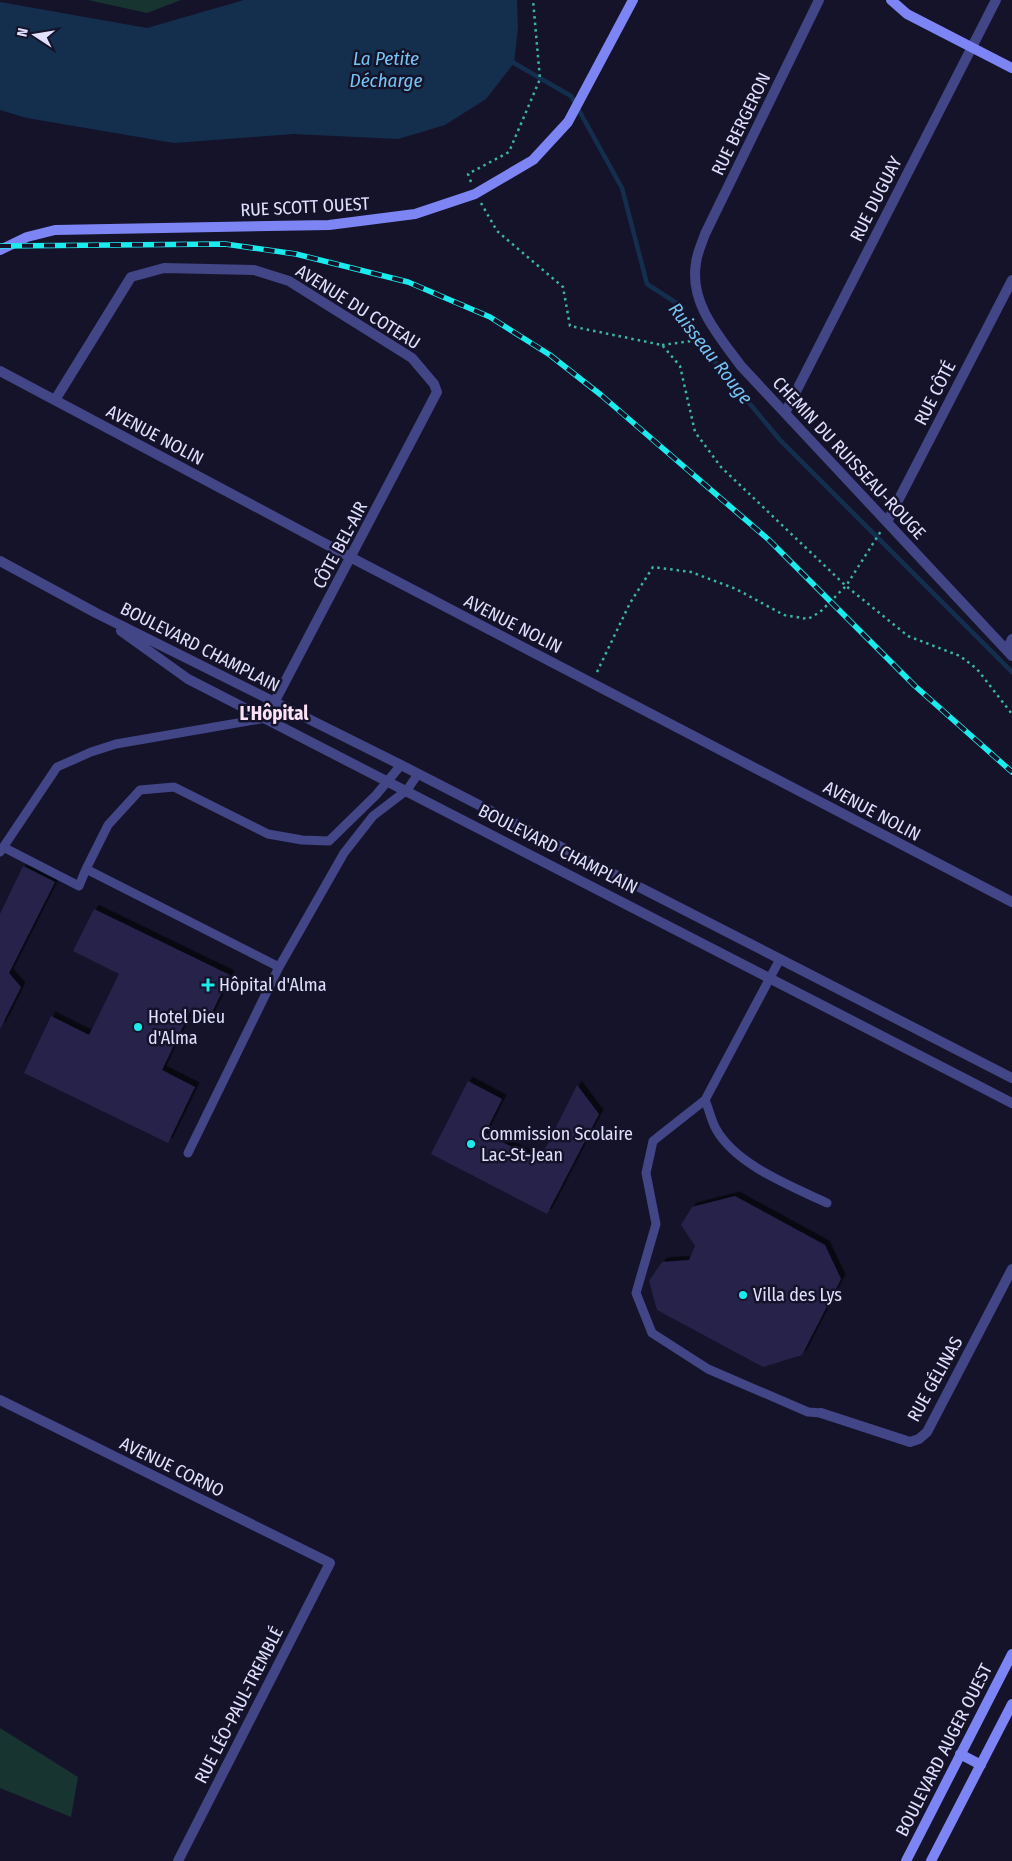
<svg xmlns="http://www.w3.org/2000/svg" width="1012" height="1861" font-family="'Fira Sans Condensed',sans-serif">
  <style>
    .green { fill: #173430 }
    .water { fill: #142f4e }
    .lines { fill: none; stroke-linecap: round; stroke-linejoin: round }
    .stream { stroke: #142f4e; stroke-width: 4.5 }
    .building { fill: #25214a; filter: url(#shadow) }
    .path { stroke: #3bb5a3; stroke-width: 2.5; stroke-dasharray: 2.5 4; stroke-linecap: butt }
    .lane { stroke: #424586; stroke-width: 9 }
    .street { stroke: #424586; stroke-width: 10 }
    .secondary { stroke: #7d85f5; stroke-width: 10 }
    .rail-casing { stroke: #1aecee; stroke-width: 5.5 }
    .rail { stroke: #15132a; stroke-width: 4; stroke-dasharray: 11; stroke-linecap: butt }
    .poi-dot { fill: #1aecee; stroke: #15132a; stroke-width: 2 }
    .labels { text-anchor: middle; stroke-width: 5; stroke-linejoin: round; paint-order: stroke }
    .street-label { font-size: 18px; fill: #e0dffd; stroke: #15132a }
    .poi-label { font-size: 18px; fill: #e0dffd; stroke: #15132a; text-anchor: start }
    .water-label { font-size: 19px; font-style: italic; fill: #75c5f5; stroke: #15132a }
    .neighbourhood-label { font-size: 19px; font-weight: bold; fill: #fde1f5; stroke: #15132a }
  </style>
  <defs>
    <filter id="shadow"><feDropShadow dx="4.5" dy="-4.5" stdDeviation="0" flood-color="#0009"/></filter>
  </defs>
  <rect width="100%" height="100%" fill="#15132a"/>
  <!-- green -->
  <path class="green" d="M88,0h93l-34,13z
    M0,1728l78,49 -7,40 -71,-29z"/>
  <!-- water -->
  <path class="water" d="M244,0h273l1,27 -4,36 -28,36 -41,26 -47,14 -104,-5 -120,9 -147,-25 -27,-8v-108l147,26z"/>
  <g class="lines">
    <!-- stream -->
    <path class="stream" d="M511,59l3,4 57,33 51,92 25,96 31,20 27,46 75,90 232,232"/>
  </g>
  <!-- building -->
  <path class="building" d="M23,866l32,16 -46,91 12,14 -21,42v-115z
    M94,909l136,66 -21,44 -18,-9 -29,60 33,17 -27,56 -144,-70 27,-57 38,19 30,-61 -46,-23z
    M468,1081l34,18 -17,34 54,28 38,-76 22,29 -52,100 -116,-60z
    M735,1196l90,49 16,34 -39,76 -39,12 -106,-57 -8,-29 13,-19 27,-2 6,-14 -14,-21 11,-18z"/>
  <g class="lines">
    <!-- path -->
    <path class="path" d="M471,182l-3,-8 41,-22 31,-73 -7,-79
      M481,203l16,28 66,56 7,39 92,19 18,21 15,66 26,35 125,119 62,50 52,20 17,13 35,45
      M662,345l44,-6
      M597,672l33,-69 23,-36 38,5 45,17 48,26 24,4 12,-7 26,-26 35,-55"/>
    <!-- lane -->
    <path class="lane" d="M401,765l-25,30 -47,46 -27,-1 -34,-6 -94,-47 -34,3 -32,35 -22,44 193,98 65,-114 29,-37 34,-26 11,-16
      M3,847l76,39 7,-17
      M0,852l57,-85 34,-15 25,-8 150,-26
      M780,959l-75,141c4,9 6,20 11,29 20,36 75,57 111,74
      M705,1100l-52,41 -7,32 10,51 -20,69 16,40 56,36 100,43 13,1
      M188,1153l91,-186"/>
    <!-- street -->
    <path class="street" d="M819,0l-114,234c-3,9 -8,19 -9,29 -7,40 23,73 45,103l271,290
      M0,371l352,187 660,344
      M55,400l76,-123 33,-9 90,2 35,11 123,77 22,26 3,8 -171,326
      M785,413l211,-413
      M887,522l125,-242
      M0,561l96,52 305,152 611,313
      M121,631l67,48 824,424
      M1007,649l5,-10
      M0,1400l330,163 -152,298
      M821,1413l89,29 9,-3 8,-7 85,-163"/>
    <!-- secondary -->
    <path class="secondary" d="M891,0l16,14 105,54
      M0,250l27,-13 28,-7 274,-5 86,-11 60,-20 58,-34 35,-38 65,-122
      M960,1754l21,11
      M906,1861l106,-207
      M931,1861l81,-157"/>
    <defs>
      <path id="rail" d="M0,246l225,-2 71,10 112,28 82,35 60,38 51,40 168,145 146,146 97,86"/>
    </defs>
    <!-- rail casing -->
    <use href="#rail" class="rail-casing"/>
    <!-- rail -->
    <use href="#rail" class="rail"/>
  </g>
  <!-- markers -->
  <g class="poi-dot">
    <path d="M205.5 977.5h5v5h5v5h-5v5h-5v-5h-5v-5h5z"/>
    <circle cx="138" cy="1027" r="5"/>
    <circle cx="471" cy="1144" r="5"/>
    <circle cx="743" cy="1295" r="5"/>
  </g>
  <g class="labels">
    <!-- street labels -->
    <g class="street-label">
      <text transform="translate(741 124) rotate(-64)" y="6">RUE BERGERON</text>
      <text transform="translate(876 199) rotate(-63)" y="6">RUE DUGUAY</text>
      <text transform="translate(305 207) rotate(-3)" y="6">RUE SCOTT OUEST</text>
      <text transform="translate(358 307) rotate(32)" y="6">AVENUE DU COTEAU</text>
      <text transform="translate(935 393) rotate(-63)" y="6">RUE CÔTÉ</text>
      <text transform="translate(155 435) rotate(28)" y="6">AVENUE NOLIN</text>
      <text transform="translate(849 458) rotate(47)" y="6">CHEMIN DU RUISSEAU-ROUGE</text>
      <text transform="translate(340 545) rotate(-62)" y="6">CÔTE BEL-AIR</text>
      <text transform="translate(513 624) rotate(27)" y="6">AVENUE NOLIN</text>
      <text transform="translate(200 647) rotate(27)" y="6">BOULEVARD CHAMPLAIN</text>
      <text transform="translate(872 811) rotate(28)" y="6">AVENUE NOLIN</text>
      <text transform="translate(558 849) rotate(27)" y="6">BOULEVARD CHAMPLAIN</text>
      <text transform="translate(935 1379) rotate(-61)" y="6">RUE GÉLINAS</text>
      <text transform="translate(172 1467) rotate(26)" y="6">AVENUE CORNO</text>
      <text transform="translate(239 1705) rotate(-63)" y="6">RUE LÉO-PAUL-TREMBLÉ</text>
      <text transform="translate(944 1750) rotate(-63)" y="6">BOULEVARD AUGER OUEST</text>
    </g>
    <!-- poi labels -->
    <g class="poi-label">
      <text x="219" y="991">Hôpital d'Alma</text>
      <text x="148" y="1023">Hotel Dieu<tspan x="148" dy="21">d'Alma</tspan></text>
      <text x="481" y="1140">Commission Scolaire<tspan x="481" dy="21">Lac-St-Jean</tspan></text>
      <text x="753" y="1301">Villa des Lys</text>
    </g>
    <!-- water labels -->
    <g class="water-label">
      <text x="386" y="65">La Petite<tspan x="386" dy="22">Décharge</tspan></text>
      <text transform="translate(711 353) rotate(52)" y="7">Ruisseau Rouge</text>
    </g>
    <!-- neighbourhood labels -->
    <g class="neighbourhood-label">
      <text x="274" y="720">L'Hôpital</text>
    </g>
  </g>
  <!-- north arrow -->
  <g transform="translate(35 35) rotate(282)" stroke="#15132a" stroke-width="4" paint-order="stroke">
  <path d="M0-4L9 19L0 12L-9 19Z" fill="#e0dffd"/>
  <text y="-8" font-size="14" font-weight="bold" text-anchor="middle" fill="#e0dffd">N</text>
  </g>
</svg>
